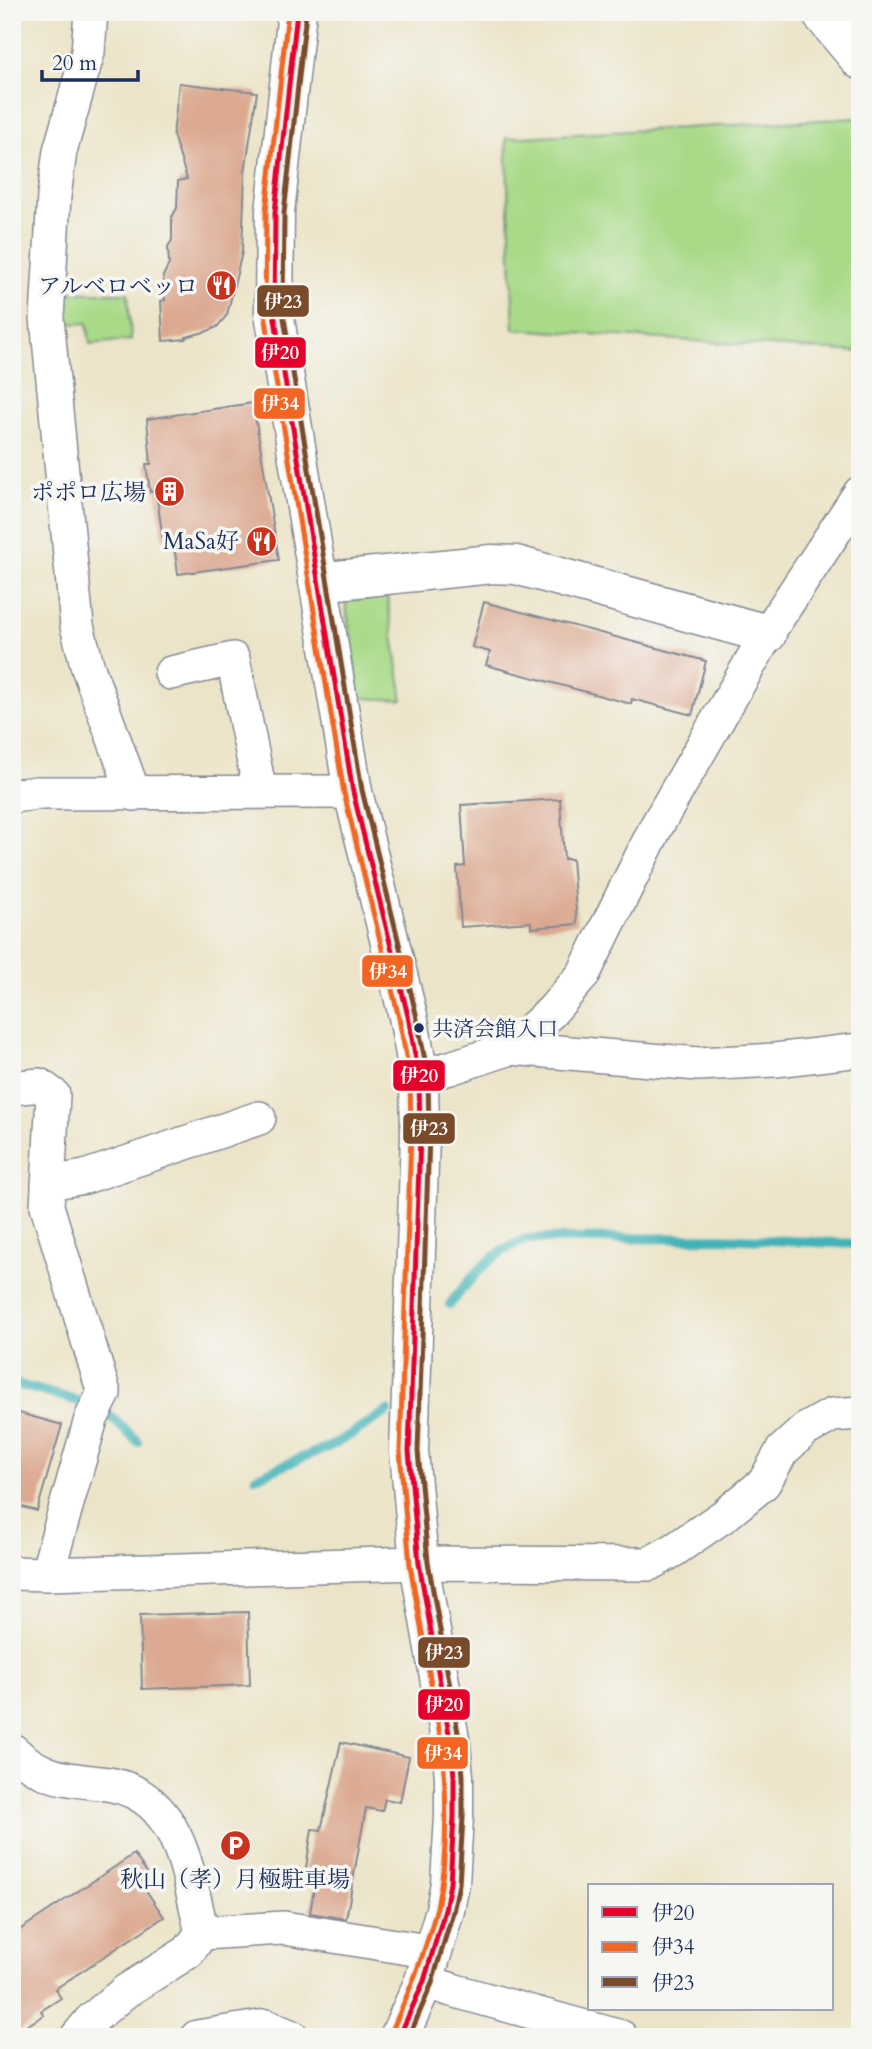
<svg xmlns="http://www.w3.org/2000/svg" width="872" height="2049" font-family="Cardo,'Noto Serif JP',serif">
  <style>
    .green { fill: #a9da88; stroke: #628473; stroke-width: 2 }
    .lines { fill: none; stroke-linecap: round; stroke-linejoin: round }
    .stream { stroke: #41b2b8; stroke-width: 10 }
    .building { fill: #dba890 }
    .minor-casing { stroke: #848a93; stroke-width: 36 }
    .tertiary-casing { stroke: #848a93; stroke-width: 41 }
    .primary-casing { stroke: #848a93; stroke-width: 41 }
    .minor { stroke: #fff; stroke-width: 33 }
    .tertiary { stroke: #fff; stroke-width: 38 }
    .primary { stroke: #fff; stroke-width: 38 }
    .bus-1-casing { stroke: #f6f6f2; stroke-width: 10 }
    .bus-2-casing { stroke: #f6f6f2; stroke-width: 10 }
    .bus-3-casing { stroke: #f6f6f2; stroke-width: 10 }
    .bus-1 { stroke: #e4002b; stroke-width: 5 }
    .bus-2 { stroke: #f26522; stroke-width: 5 }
    .bus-3 { stroke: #7a4b2a; stroke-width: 5 }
    .bus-dot { fill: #1b2f5e; stroke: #f6f6f2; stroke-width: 2.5 }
    .labels { text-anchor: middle; stroke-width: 7; stroke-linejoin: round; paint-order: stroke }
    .bus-label { font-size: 21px; fill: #1b2f5e; stroke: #f6f6f2; text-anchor: start }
    .poi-label { font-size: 23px; fill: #1b2f5e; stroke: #f6f6f2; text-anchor: end }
    .line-badge { stroke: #f6f6f2; stroke-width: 2.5 }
    .badge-label { font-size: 19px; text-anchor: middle; font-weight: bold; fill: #fff }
  </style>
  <rect width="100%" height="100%" fill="#f6f6f2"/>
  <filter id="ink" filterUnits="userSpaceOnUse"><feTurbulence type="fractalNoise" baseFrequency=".0143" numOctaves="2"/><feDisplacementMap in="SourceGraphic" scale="14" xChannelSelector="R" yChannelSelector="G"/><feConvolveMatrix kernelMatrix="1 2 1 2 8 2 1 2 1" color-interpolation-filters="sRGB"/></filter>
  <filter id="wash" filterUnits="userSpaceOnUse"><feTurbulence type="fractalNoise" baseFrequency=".00686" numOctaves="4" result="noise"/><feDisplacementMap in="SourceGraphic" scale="28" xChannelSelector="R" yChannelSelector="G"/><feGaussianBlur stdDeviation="1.57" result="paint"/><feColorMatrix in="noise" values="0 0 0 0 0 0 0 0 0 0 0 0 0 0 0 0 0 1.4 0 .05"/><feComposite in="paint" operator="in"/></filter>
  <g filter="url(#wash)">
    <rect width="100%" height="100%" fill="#ece4c8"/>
    <!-- green -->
    <path class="green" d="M856,118l4,4v230l-346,-23 -8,-191z
      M58,293h70l3,47 -41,4 -3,-21 -18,1 -5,-3z
      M387,597l16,103 -43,-2 -15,-97z"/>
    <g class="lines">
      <!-- stream -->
      <path class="stream" d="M450,1304c25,-30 39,-50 77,-65l193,-1 140,6
        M12,1383l66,18
        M111,1417l27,25
        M256,1477l79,-33 53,-33"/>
    </g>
    <g id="blocks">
      <!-- building -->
      <path class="building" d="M179,83l78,9 -12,80 -3,80 -15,63 -10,12 -9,4 -22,6v2l-23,2 -2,-40 4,-1 -2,-24 6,-12 -1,-17 4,-7v-23l5,-9 1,-27 9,-2 -14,-44z
        M253,403l26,157 -101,14 -5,-36 -10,2 -7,-49 -6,1 -4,-28h5l-4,-45z
        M484,602l222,59 -14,54 -60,-16 -1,5 -145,-39 4,-13 -18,-5z
        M560,799l4,60h8l5,65 -46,4v-6l-70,5 -4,-60 8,-1 -4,-61z
        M12,1411l50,14 -25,86 -25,-7z
        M248,1612l2,73 -108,4 -2,-74z
        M341,1742l68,15 -9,45 -15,-3 -3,12 -16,-3 -20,111 -36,-6 6,-37 -11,-2 7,-45 9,1z
        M134,1854l16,23 -9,6 23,34 -109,72 6,9 -20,13 3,4 -32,20v-100z"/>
    </g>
  </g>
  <g filter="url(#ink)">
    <use href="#blocks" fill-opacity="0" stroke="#848a93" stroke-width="2"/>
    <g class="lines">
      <defs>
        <path id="minor" d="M91,12l-3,40 -28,99 -6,45 -7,122 30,308 11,42 46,126
          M171,673l62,-14 27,133
          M12,796l25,-3 316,-1
          M511,1048l187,16 77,-4 85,-10
          M419,1076l31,-8 61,-20 40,-36 32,-37 73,-148 111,-193 93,-141
          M12,1088l27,-3 14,10 -6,111 57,187 -13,26 -44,155
          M48,1183l37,-6 174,-59
          M12,1573l35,1 372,-11 230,1 25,-14 51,-35 39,-32 18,-32 23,-21 27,-15 28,-2
          M12,1750c28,27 50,29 88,33 80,7 87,87 102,150l-14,19 -62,39 -35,29 -14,17
          M202,1933l82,-5 149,24
          M424,1981l28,9 169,47
          M197,2037l69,-11 26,11"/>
        <path id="tertiary" d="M297,12l-22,200 -1,101 79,479 55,224 11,60 1,60 -11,315 10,112 32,182 3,31v41l-4,66 -5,27 -21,71 -25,56
          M318,582l174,-18 24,1 251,69"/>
        <path id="primary" d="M820,12l40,48"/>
      </defs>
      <!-- minor casing -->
      <use href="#minor" class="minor-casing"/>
      <!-- tertiary casing -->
      <use href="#tertiary" class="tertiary-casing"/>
      <!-- primary casing -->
      <use href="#primary" class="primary-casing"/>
      <!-- minor -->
      <use href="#minor" class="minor"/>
      <!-- tertiary -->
      <use href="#tertiary" class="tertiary"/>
      <!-- primary -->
      <use href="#primary" class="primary"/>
      <defs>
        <path id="bus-1" d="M297,12l-22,200 -1,101 79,479 55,224 11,60 1,60 -11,315 10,112 32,182 3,31v41l-4,66 -5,27 -21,71 -25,56"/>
        <path id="bus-2" d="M288,12l-22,199 -1,103 79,479 55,225 11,59 1,59 -11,316 10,113 32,181c5,50 6,112 -5,161 -11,44 -28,85 -46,126"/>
        <path id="bus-3" d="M306,13l-22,200 -1,99 79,478 54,224 12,62 1,60 -11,315 10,111 32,182 3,32v41l-4,67 -6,28 -21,71 -23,54"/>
      </defs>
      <!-- bus-1 casing -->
      <use href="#bus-1" class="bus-1-casing"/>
      <!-- bus-2 casing -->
      <use href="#bus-2" class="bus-2-casing"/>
      <!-- bus-3 casing -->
      <use href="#bus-3" class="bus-3-casing"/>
      <!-- bus-1 -->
      <use href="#bus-1" class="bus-1"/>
      <!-- bus-2 -->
      <use href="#bus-2" class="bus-2"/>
      <!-- bus-3 -->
      <use href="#bus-3" class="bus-3"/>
    </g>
  </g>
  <!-- icons -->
  <defs>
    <symbol id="restaurant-disc" viewBox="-11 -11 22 22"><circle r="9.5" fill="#c8321e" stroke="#f6f6f2"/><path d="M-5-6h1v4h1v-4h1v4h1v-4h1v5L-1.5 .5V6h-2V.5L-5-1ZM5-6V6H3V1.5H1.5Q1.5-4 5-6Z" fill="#fff"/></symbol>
    <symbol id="building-disc" viewBox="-11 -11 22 22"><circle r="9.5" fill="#c8321e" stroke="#f6f6f2"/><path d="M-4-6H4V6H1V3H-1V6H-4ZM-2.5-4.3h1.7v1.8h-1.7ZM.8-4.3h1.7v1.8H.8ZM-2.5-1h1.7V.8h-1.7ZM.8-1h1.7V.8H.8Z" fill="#fff"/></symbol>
    <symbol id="parking-disc" viewBox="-11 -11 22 22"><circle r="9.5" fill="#c8321e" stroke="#f6f6f2"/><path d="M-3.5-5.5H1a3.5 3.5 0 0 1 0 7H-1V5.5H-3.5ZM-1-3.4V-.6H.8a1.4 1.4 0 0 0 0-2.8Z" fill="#fff"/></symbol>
  </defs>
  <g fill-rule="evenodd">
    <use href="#restaurant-disc" x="204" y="268" width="35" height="35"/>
    <use href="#building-disc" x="152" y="474" width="35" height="35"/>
    <use href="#restaurant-disc" x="244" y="524" width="35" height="35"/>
    <use href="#parking-disc" x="218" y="1828" width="35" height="35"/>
  </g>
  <!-- markers -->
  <circle class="bus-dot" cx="419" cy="1028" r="6"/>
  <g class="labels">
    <!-- bus labels -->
    <g class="bus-label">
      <text x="432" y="1036">共済会館入口</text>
    </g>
    <!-- poi labels -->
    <g class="poi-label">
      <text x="198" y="294">アルベロベッロ</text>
      <text x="146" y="500">ポポロ広場</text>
      <text x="239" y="549">MaSa好</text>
      <text x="235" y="1887" text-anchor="middle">秋山（孝）月極駐車場</text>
    </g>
  </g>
  <g class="line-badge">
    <rect x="256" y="284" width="54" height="34" rx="7" fill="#7a4b2a"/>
    <rect x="254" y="336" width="53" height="33" rx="7" fill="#e4002b"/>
    <rect x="253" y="387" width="53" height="33" rx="7" fill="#f26522"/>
    <rect x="361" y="954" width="53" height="34" rx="7" fill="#f26522"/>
    <rect x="392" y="1059" width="54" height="33" rx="7" fill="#e4002b"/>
    <rect x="402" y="1112" width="54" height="33" rx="7" fill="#7a4b2a"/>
    <rect x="417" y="1636" width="54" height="33" rx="7" fill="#7a4b2a"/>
    <rect x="417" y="1688" width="54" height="33" rx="7" fill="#e4002b"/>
    <rect x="416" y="1736" width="53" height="34" rx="7" fill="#f26522"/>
  </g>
  <g class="badge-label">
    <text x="283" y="308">伊23</text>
    <text x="280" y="359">伊20</text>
    <text x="280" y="410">伊34</text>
    <text x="388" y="978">伊34</text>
    <text x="419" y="1082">伊20</text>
    <text x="429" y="1135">伊23</text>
    <text x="444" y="1659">伊23</text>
    <text x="444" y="1711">伊20</text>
    <text x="443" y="1760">伊34</text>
  </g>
  <!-- margin -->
  <rect width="872" height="2049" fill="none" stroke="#f6f6f2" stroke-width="42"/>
  <!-- legend -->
  <rect x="588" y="1884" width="245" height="126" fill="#f6f6f2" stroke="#9ea6b7" stroke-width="2"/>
  <rect x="602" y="1907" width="35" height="10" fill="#e4002b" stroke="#9ea6b7" stroke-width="2"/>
  <text x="652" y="1920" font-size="21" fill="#1b2f5e">伊20</text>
  <rect x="602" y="1942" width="35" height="10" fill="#f26522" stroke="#9ea6b7" stroke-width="2"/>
  <text x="652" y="1954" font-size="21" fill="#1b2f5e">伊34</text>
  <rect x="602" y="1977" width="35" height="10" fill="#7a4b2a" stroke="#9ea6b7" stroke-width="2"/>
  <text x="652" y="1990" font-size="21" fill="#1b2f5e">伊23</text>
  <!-- scale -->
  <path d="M42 70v10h96v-10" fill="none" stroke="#1b2f5e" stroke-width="3.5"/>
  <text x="52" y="70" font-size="21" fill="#1b2f5e" stroke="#f6f6f2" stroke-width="5" paint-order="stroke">20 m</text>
</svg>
